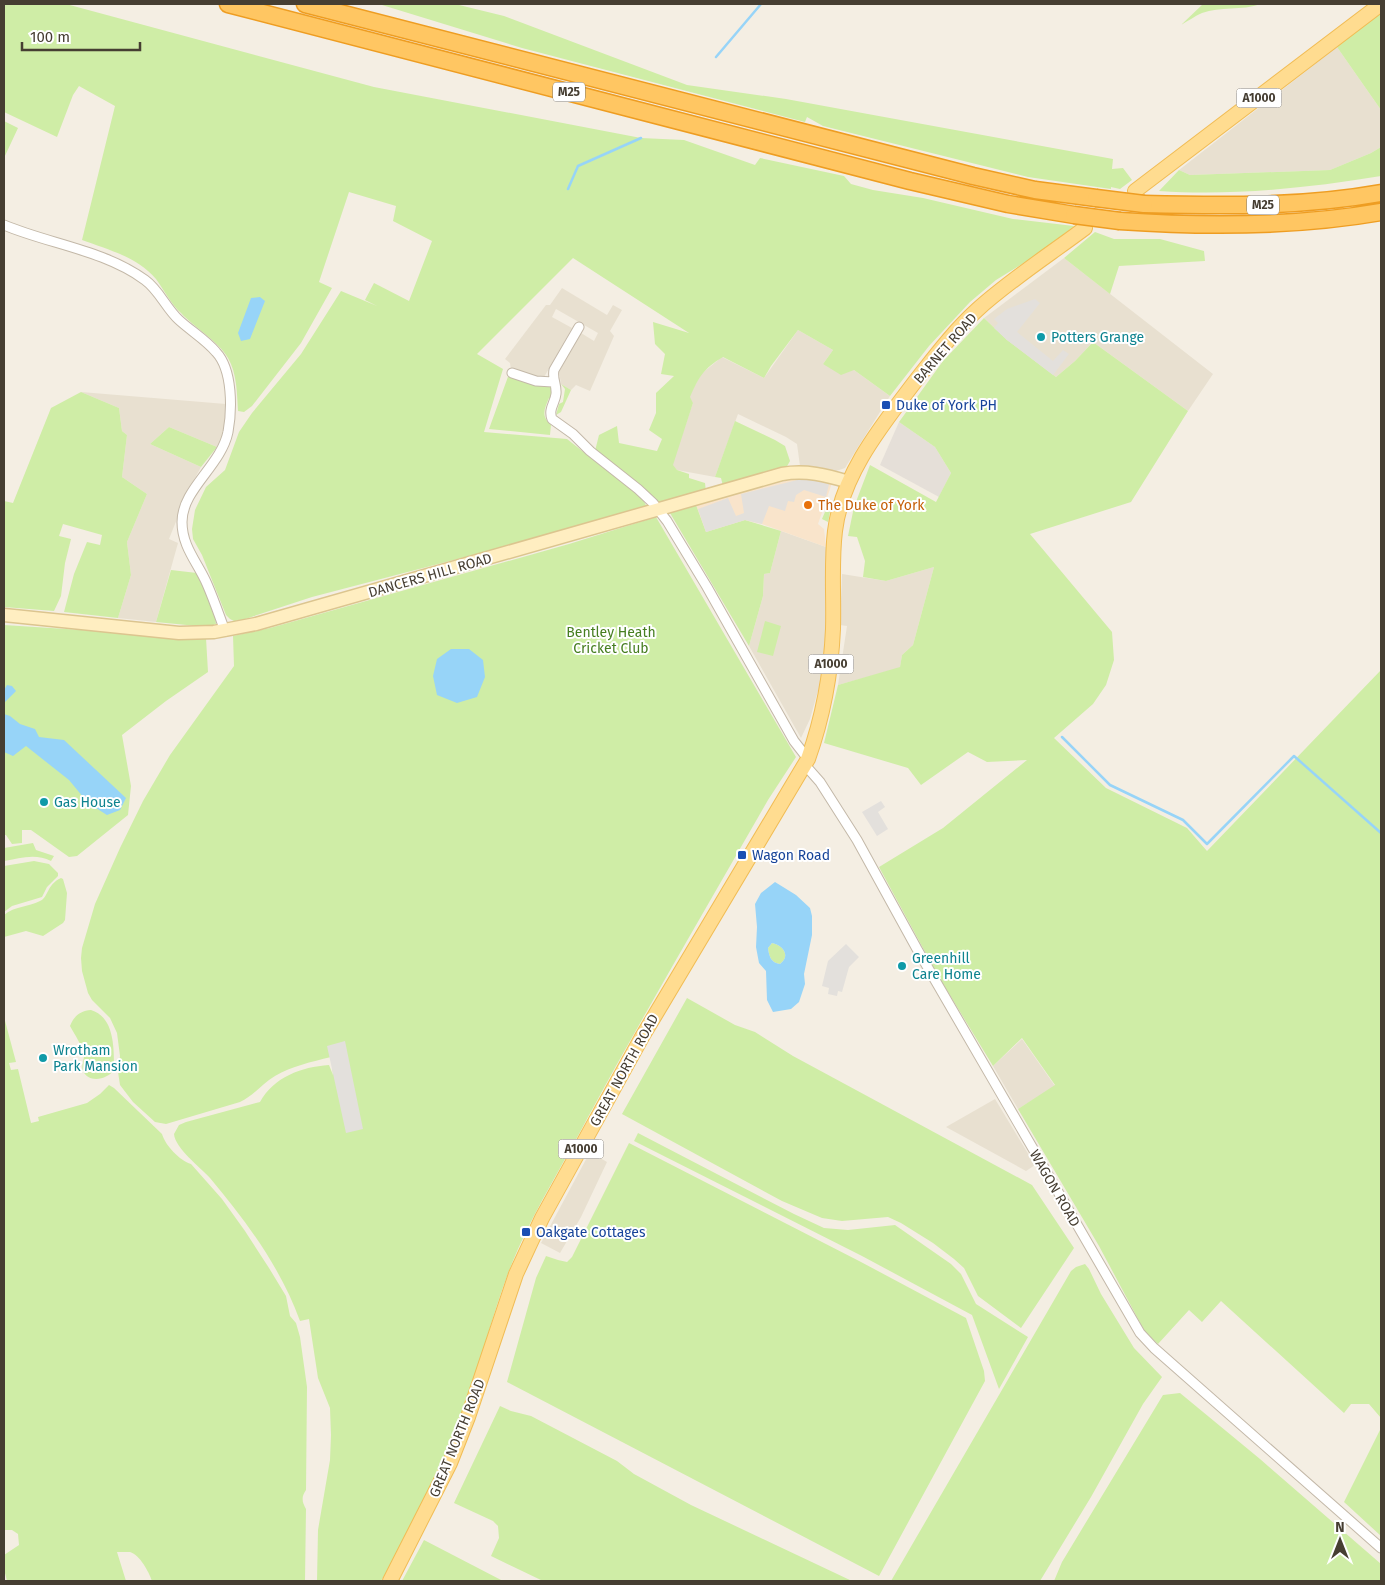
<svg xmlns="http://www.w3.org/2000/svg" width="1385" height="1585" font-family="'Fira Sans',sans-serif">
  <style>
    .residential { fill: #e8e0d0 }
    .commercial { fill: #f9e4cb }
    .industrial { fill: #e5dfd8 }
    .green { fill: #cfeda6 }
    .parking { fill: #e3e0dc }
    .water { fill: #97d4f8; fill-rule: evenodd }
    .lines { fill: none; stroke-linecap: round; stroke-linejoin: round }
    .stream { stroke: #97d4f8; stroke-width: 2.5 }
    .street-casing { stroke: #c3b8a8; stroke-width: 11 }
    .secondary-casing { stroke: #dcc58f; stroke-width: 15 }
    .primary-casing { stroke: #f1bc54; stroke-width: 16 }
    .highway-casing { stroke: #ee9d22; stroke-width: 19 }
    .street { stroke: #fff; stroke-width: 9 }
    .secondary { stroke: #ffeec1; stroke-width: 12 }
    .primary { stroke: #ffdc90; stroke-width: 14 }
    .highway { stroke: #ffc662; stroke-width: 16 }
    .highway-bridge-casing { stroke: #ee9d22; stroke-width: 19; stroke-linecap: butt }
    .highway-bridge { stroke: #ffc662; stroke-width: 16 }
    .culture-dot { fill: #0f9aa8; stroke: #fff; stroke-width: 2 }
    .transit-dot { fill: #1a4fb4; stroke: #fff; stroke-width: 2 }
    .food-dot { fill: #e8710a; stroke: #fff; stroke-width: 2 }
    .labels { text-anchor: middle; stroke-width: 4; stroke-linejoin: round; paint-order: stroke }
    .shield { fill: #fff; stroke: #7e7870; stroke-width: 1 }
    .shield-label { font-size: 12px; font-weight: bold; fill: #463e32 }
    .culture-label { font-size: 14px; fill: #0d838f; stroke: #fff; text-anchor: start }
    .street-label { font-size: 14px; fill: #463e32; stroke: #fff }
    .transit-label { font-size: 14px; fill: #164399; stroke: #fff; text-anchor: start }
    .food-label { font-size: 14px; fill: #c56008; stroke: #fff; text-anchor: start }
    .park-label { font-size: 14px; fill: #467e20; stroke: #fff }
  </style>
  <rect width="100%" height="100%" fill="#f4eee3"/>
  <!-- residential -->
  <path class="residential" d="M1337,47l44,63v37l-10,6 -41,17 -140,5 -11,-5z
    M1064,258l149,116 -25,37 -95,-69 -18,19 -19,16 -49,-37 -23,-22z
    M562,288l45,27 6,-10 9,5 -12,21 4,5 -24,55 -14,-6 -5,5 -10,-6 -2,-12 22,-39 13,8 4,-8 -42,-24 -4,8 20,11 -29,51 -32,-9 -1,-7 -5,-4 41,-54h4z
    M798,330l35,20 -10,14 31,6 36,26 -45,72 -9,3 -36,-5 -3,-22 -11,-7 -48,-23 -23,63 -38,-7 -5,-5 21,-62 -4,-6 12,-23 21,-17 42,21z
    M81,392l145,12 2,7 -4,23 -7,13 -48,-20 -19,17 51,23 -12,22 -20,50 9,4 -22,79 -38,-4 13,-43 -4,-33 20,-48 -25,-17 5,-42 -5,-4 -3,-23z
    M781,531l45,16 2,37 -3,58 -4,38 -11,39 -9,19 -52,-92 14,-50 1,-22 6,-1z
    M934,567l-21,78 -11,10 -2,13 -62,17 9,-59 -7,-1 2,-51 44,7z
    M1022,1039l33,47 -37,23 -25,-43z
    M995,1099l40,66 -9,6 -80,-44z
    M590,1152l17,10 -26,55 -21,36 -19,-10z"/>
  <!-- commercial -->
  <path class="commercial" d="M804,476l28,7 -14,41 6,5 2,18 -64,-23 -17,-4 -39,12 -10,-27z"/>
  <!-- industrial -->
  <path class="industrial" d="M899,422l36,25 16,26 -12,24 -59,-32z"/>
  <!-- green -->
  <path class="green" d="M4,4h62l308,83 267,51 43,2 71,25 5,-7 84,18 7,8 22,6 50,8 90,21 61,7 -34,27 -44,27 -26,22 -41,44 -39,50 -36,-26 -13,5 -18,-11 10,-14 -35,-20 -27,36 -7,12 -41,-21c-20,12 -24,20 -33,40l3,6 -20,62 4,5 12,4v4l16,5 1,9 -45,13 -7,-8 -59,-46 4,-16 18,-9 2,17 38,8 5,-12 -13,-9 7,-17v-20l18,-17 -13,-2 4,-20 -10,-10 -2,-22 36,11 -116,-75 -96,96 26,15 -19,63 83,7 75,59 6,11 -336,88 -76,25 -6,-3 -4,-4 -24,-60 -9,-16 -1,-10 3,-19 11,-23 19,-17 14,-38 13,-19 49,-59 40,-63 36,15 -12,-6 9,-17 35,18 23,-60 -39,-20 3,-15 -47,-14 -30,90 13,6 -31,55 -49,63 -8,6 -6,-1c-1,-17 -1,-38 -10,-53 -9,-16 -34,-31 -47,-45 -10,-9 -17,-23 -25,-34 -18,-22 -50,-30 -74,-39l33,-134 -36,-20 -6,9 -16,42 -53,-25z
    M358,4h97l49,12 183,69 99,14 327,60 -1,10 11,-1 9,12 -12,9 -9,-2v2l-83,-12 -205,-51 -16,-9 -2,5 -283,-74 -140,-43z
    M1203,4h58c-19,7 -41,2 -59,9 -7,3 -14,8 -21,12z
    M1381,11v99l-44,-63z
    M4,121l14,7 -14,30z
    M1381,147v29c-73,12 -148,20 -222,15l20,-21 11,5 140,-5 41,-17z
    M1095,232l19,7h46l44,12 1,10 -86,5 -9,28 -46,-36z
    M984,318l23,22 49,37 19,-16 18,-19 95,69 -57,91 -101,32 82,98 2,28 -8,25 -13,19 -39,34 52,50 81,40 20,23 174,-181v748l-12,-14h-18l-7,9 -123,-112 -19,21 -13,-12 -31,34 -13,-12 -46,-86 -81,-137 37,-24 -33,-47 -29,28 -56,-92 -58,-107 64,-39 84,-68 -40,2 -19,-10 -47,33 -13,-17 -84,-25 14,-58 62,-18 2,-12 11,-10 21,-78 -48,14 -23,-4 2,-16 -8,-24 -9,-1 6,-29 16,-42 66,37 15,-29 -16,-26 -36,-25 44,-61z
    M509,374l42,13 2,4 -2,8 -2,-1c-5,12 -8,18 2,27l-1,10 -61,-6z
    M561,384l10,6 -10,22 -5,3 3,-11 4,-2 2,-13z
    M81,392l38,16 3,23 5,4 -5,42 25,17 -20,48 4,33 -13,43 -54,-6 10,-38 13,-32 13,3 2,-10 -39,-11 -4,12 12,3 -6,24 -4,33 -7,15 -50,-4v-106l9,2 38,-95z
    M735,421l40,19 10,6 5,15 -4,7 -63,18 -2,-8 -6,-1z
    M169,427l48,20 -16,20 -51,-23z
    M830,500l2,2 -4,20 -6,-3z
    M696,505l10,27 39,-12 36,11 -11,42 -6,1 -1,22 -14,50 -79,-133z
    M656,517l140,240 -28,43c-60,105 -122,210 -180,317 -23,44 -50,87 -70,132 -24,54 -36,112 -55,167 -21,59 -50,112 -82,165h-64l1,-51 12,-70 1,-25 -1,-27 -12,-30 -9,-59 -9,2c-19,-53 -54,-100 -90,-143 -10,-11 -35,-30 -36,-44l5,-9 7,-3 74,-20c14,-25 41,-35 69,-37l4,10 -2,-18c-20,5 -39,9 -56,19 -13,8 -22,20 -35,26l-74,22 -11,-2 -22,-20 -13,-17 -2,-13 2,-16 -3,-23 -7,-15 -18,-18 -4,-7 -6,-22 -1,-13 1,-10 13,-44 25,-56 23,-47 27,-46 64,-89 -1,-30 37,-8 299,-84z
    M171,570l26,3c9,16 18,33 19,51l-9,3 -51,-5z
    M765,621l16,5 -8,30 -16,-4z
    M4,625l202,13 2,34 -42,29 -44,34 9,51 -3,29 -51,41 -8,1 -38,-27h-9v13l-10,1 -6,-9h-2z
    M33,843l3,7 18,6 -3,5c-15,-8 -31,-3 -47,0v-13z
    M34,861l15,3 9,9v3l-11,11 -5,10 -30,9 -8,6v-46z
    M61,878l2,1 4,14 -2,27 -2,3 -20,13 -17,-5 -22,6v-22c11,-9 24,-8 36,-14 9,-4 6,-16 21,-23z
    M772,943c11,2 19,13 8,21 -9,-1 -11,-8 -12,-16z
    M687,998l48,27 20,7 38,24 239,129 42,63 -53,80 -43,-32 -14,-28 -10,-9 -21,-16 -32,-20 -13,-6 -46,4 -20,-3 -40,-17 -160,-87z
    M91,1010c24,7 23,40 23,60 -6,9 -25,14 -31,1 -2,-5 1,-10 1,-16 -2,-10 -9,-20 -14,-29 4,-10 10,-15 21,-16z
    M4,1017l12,45 -7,1 2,7 7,-1 13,54 8,-2 -1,-4 49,-14 13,-9 9,-9 5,3 48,46c3,11 18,27 29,30l31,35 23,32 24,37 17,28 4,20 6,7 4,14 7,50 -1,103c-5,7 -4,12 0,19l-1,72h-153c-3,-9 -12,-26 -22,-29 -4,0 -9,0 -13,0l9,29h-119l-3,-12v-14l15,-10 -1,-11 -6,-4h-8z
    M638,1133l156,81 30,14 24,2 47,-5 56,39 10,10 15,30 52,33 -29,52 -27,-74 -110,-59 -228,-115z
    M629,1143l232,119 105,56 18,53 1,10 -106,195 -372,-194 29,-104 10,-22 12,4 9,2 5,-5z
    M1085,1264l4,5 12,25 33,54 28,29 -19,27 -52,93 -51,84h-149l180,-310 5,-4z
    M1180,1393l80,66 121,105v17h-327l8,-19 101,-167z
    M500,1406l11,5 20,5 86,45 17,13 57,31 161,76h-309l-52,-25 8,-18 -1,-12 -5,-5 -39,-18z
    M1381,1425v111l-37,-34 36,-72z
    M424,1540l79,41h-101z"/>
  <!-- parking -->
  <path class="parking" d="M1035,299l5,4 -23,29 36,29 10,-11 6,4 -16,21 -46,-35 -13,-12 4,-5 -4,-4 13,-10z
    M805,478l24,6 -3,13 -22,-7 -8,5 -2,7 -6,-1 -3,10 -16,-5 -7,18 -17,-4 -39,12 -8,-23 30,-11 8,18 8,-3 -3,-19z
    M881,801l4,6 -7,5 10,17 -11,7 -15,-24z
    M846,944l13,13 -10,10 -7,25 -4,-1 -1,5 -9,-2 1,-6 -7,-2 6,-25z
    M345,1041l18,88 -17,4 -19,-87z"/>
  <!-- water -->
  <path class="water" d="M260,297l5,4 -15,38 -9,2 -3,-8 13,-35z
    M451,649h18l14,11 2,17 -8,20 -20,6 -20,-8 -4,-19 4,-17z
    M7,685l5,1 4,5 -12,12v10v-23z
    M4,714l6,2 10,8 15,5 4,8 25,3 62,58 -6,12 -13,5 -19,-12 -19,-23 -43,-34 -13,10 -9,-4z
    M775,882l21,13 14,13 2,8v19l-8,39 1,10 -6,18 -8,7 -18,3 -6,-12 -1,-29 -7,-8 -3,-16 1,-20 -2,-23 6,-11zM772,943c11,2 19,13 8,21 -9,-1 -11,-8 -12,-16z"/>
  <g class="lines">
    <!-- stream -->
    <path class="stream" d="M716,57l45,-53
      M568,189l10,-23 63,-28
      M1062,737l48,48 73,35 24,24 87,-88 87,77"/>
    <defs>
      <path id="street" d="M4,225c45,19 100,25 141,55 14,10 21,28 34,40 12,11 27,20 37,32 17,18 16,58 12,80 -7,34 -46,57 -46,90 0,25 16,41 25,62 7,16 12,31 18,47
        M579,327l-25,43c-2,9 3,15 2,24 -1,9 -8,15 -4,25l21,15 17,17 48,38 15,14 14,18 40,66 87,154 14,18
        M512,373l24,8 17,1
        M805,765l15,17 37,58 60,109 223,384 14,15 227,200"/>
      <path id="secondary" d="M4,615l175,18 35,-1 42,-8 526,-150c24,-4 44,1 67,8"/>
      <path id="primary" d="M1135,191l246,-187
        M390,1581l60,-118 18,-46 48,-143 26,-56 100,-181 166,-278c15,-42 23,-85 25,-130 1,-33 -2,-66 2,-98 7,-58 48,-107 82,-152 19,-24 37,-48 60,-69 33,-30 72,-55 108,-82"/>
      <path id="highway" d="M228,4l682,177 98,23 66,11
        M305,4l668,172 62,14 61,8
        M1144,204c80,2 159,3 237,-11
        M1120,221c87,6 175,6 261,-9"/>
    </defs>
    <!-- street casing -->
    <use href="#street" class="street-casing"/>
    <!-- secondary casing -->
    <use href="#secondary" class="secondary-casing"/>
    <!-- primary casing -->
    <use href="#primary" class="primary-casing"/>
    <!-- highway casing -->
    <use href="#highway" class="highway-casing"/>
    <!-- street -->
    <use href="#street" class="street"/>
    <!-- secondary -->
    <use href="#secondary" class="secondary"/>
    <!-- primary -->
    <use href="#primary" class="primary"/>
    <!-- highway -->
    <use href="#highway" class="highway"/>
    <defs>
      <path id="highway-bridge" d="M1096,198l48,6
        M1074,215l46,6"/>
    </defs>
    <!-- highway-bridge casing -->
    <use href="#highway-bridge" class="highway-bridge-casing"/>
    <!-- highway-bridge -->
    <use href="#highway-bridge" class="highway-bridge"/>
  </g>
  <!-- markers -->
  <g class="culture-dot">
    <circle cx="1041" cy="337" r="5"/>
    <circle cx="44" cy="802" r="5"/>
    <circle cx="902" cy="966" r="5"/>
    <circle cx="43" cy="1058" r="5"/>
  </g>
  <g class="transit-dot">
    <rect x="881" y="400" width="10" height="10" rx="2.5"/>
    <rect x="737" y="850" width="10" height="10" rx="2.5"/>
    <rect x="521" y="1227" width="10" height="10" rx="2.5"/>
  </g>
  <circle class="food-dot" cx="808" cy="505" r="5"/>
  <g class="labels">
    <!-- shield labels -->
    <g class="shield">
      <rect x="553" y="82.5" width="32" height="19" rx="4"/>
      <rect x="1236.5" y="88.5" width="45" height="19" rx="4"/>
      <rect x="1247" y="195.5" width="32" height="19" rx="4"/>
      <rect x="808.5" y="654.5" width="45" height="19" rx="4"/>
      <rect x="558.5" y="1139.5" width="45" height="19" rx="4"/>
    </g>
    <g class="shield-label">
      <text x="569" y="96">M25</text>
      <text x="1259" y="102">A1000</text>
      <text x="1263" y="209">M25</text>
      <text x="831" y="668">A1000</text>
      <text x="581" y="1153">A1000</text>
    </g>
    <!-- culture labels -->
    <g class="culture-label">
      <text x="1051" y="342">Potters Grange</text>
      <text x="54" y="807">Gas House</text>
      <text x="912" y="963">Greenhill<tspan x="912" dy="16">Care Home</tspan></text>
      <text x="53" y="1055">Wrotham<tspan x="53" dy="16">Park Mansion</tspan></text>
    </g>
    <!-- street labels -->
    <g class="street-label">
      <text transform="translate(945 348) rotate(-49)" y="5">BARNET ROAD</text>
      <text transform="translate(430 575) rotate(-16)" y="5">DANCERS HILL ROAD</text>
      <text transform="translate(624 1070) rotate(-61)" y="5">GREAT NORTH ROAD</text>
      <text transform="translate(1055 1188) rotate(60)" y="5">WAGON ROAD</text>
      <text transform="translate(457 1438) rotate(-68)" y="5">GREAT NORTH ROAD</text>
    </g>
    <!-- transit labels -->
    <g class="transit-label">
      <text x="896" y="410">Duke of York PH</text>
      <text x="752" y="860">Wagon Road</text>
      <text x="536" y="1237">Oakgate Cottages</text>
    </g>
    <!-- food labels -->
    <g class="food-label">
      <text x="818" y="510">The Duke of York</text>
    </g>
    <!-- park labels -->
    <g class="park-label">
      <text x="611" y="637">Bentley Heath<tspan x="611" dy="16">Cricket Club</tspan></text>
    </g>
  </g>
  <!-- border -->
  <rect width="1385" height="1585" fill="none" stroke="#463e32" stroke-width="10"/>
  <!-- north arrow -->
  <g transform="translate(1340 1540)" stroke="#ffffff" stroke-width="4" paint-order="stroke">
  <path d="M0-4L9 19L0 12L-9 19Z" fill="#463e32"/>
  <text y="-8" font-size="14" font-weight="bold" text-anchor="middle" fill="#463e32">N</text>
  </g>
  <!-- scale -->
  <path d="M22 42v8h118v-8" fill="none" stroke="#463e32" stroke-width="2.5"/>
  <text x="30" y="42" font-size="15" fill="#463e32" stroke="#ffffff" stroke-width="4" paint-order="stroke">100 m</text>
</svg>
